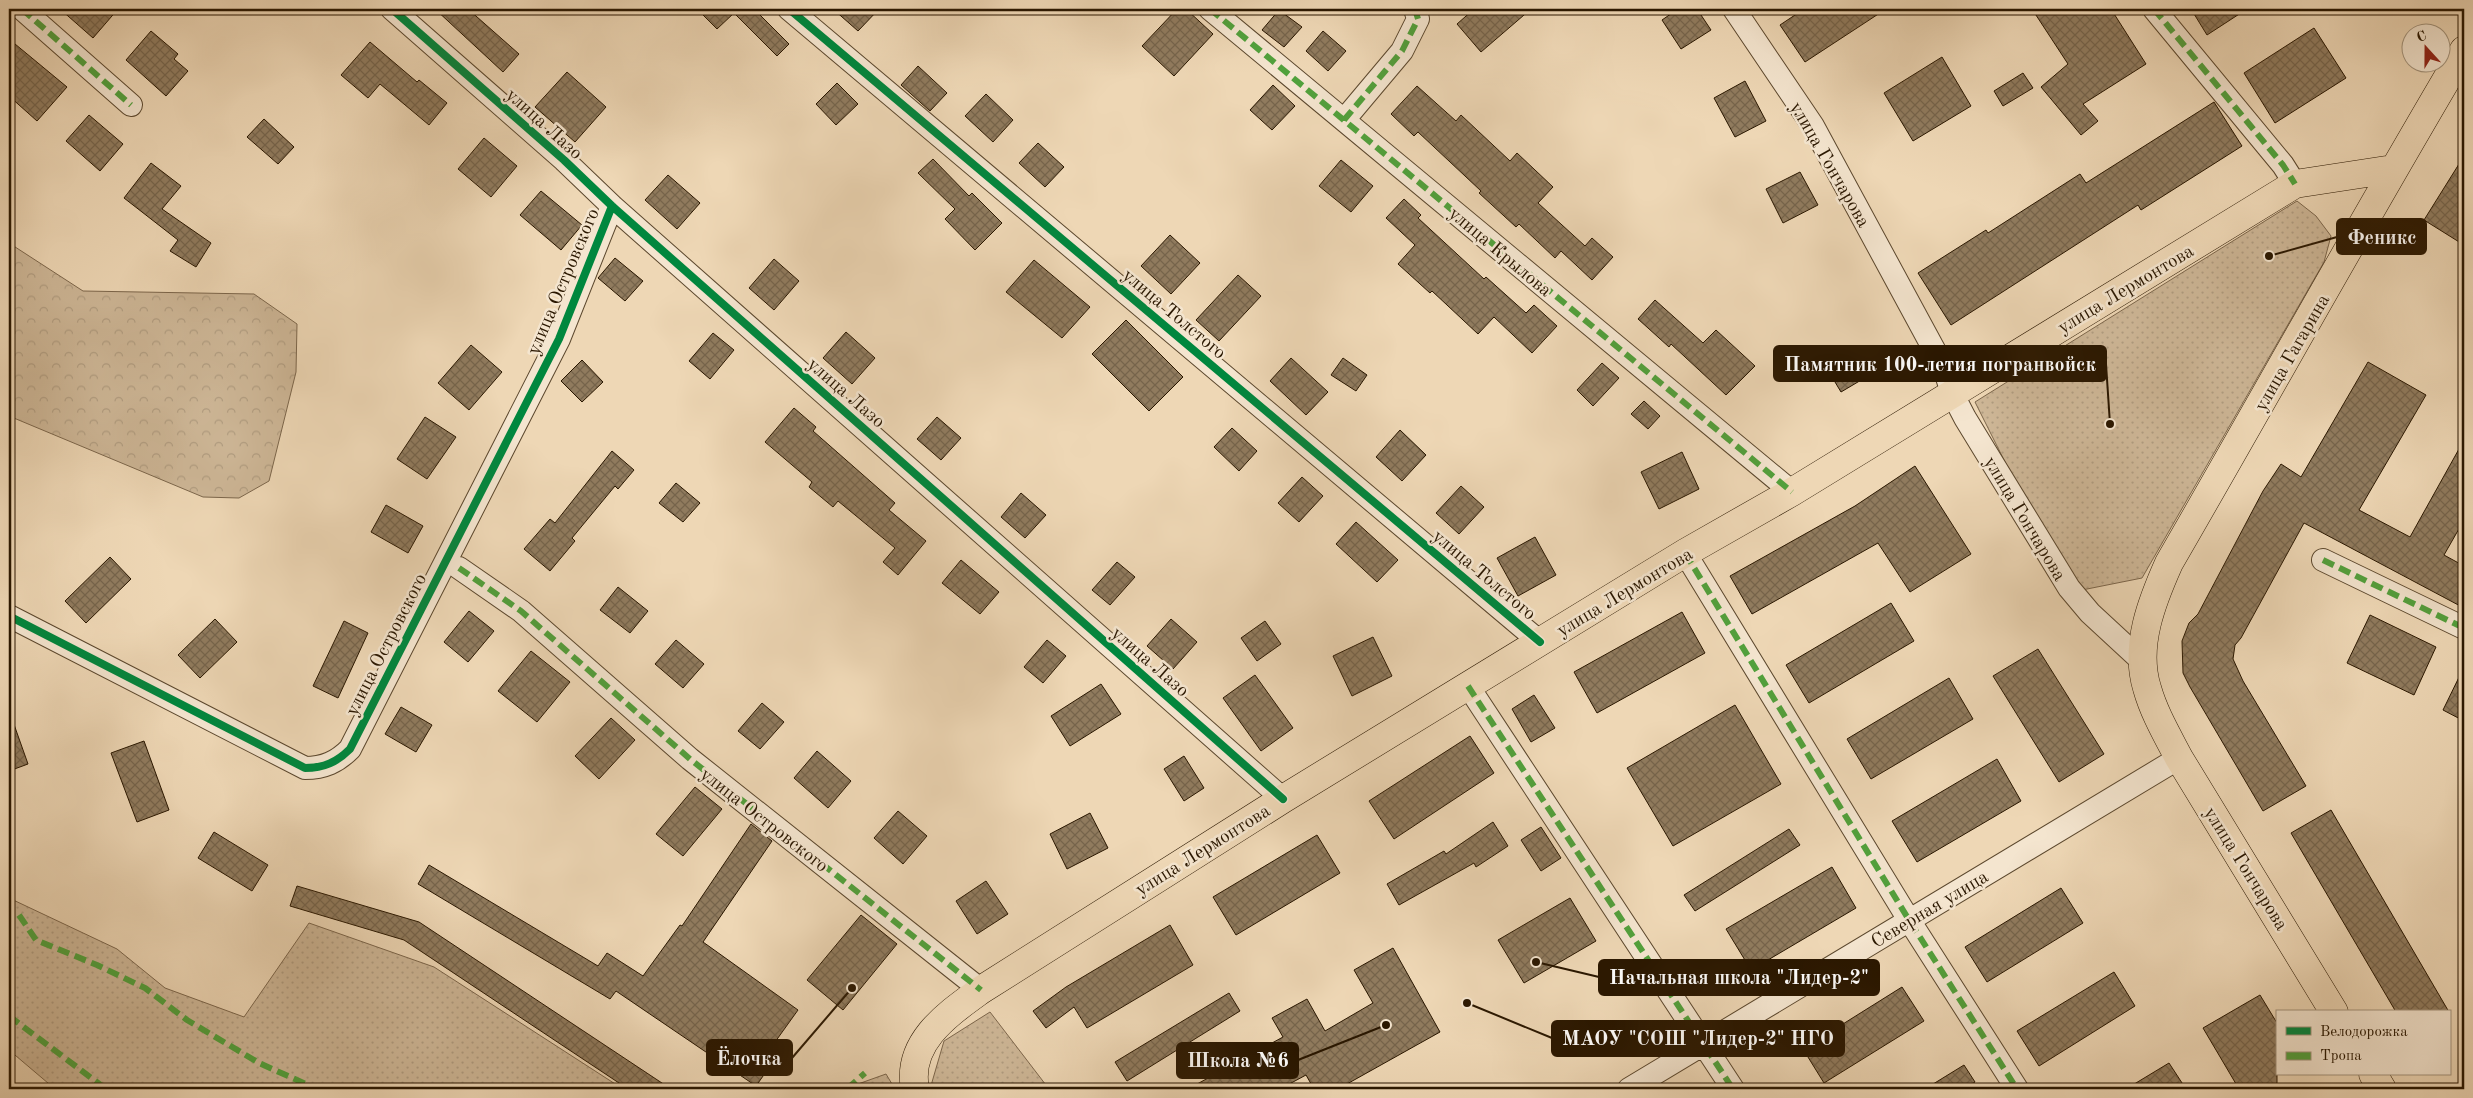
<svg xmlns="http://www.w3.org/2000/svg" width="2473" height="1098" font-family="'Old Standard TT',serif">
  <style>
    .grass { fill: url(#grass-dots); stroke: #7c664b }
    .forest { fill: url(#forest-crowns); stroke: #7c664b }
    .building { fill: url(#building-cross-hatch); stroke: #2a1700 }
    .lines { fill: none; stroke-linecap: round; stroke-linejoin: round }
    .minor-casing { stroke: #5b472d; stroke-width: 24 }
    .major-casing { stroke: #2a1700; stroke-width: 29 }
    .minor { stroke: #f4e5cf; stroke-width: 22 }
    .major { stroke: #eed7b5; stroke-width: 28 }
    .quiet { stroke: #51a13c; stroke-width: 6; stroke-dasharray: 12 6; stroke-linecap: butt }
    .cycleway-casing { stroke: #f4e5cf; stroke-width: 11 }
    .cycleway { stroke: #00873e; stroke-width: 8 }
    .labels { text-anchor: middle; stroke-width: 5; stroke-linejoin: round; paint-order: stroke }
    .street-label { font-size: 19px; fill: #2a1700; stroke: #f4e5cf }
    .leader { fill: none; stroke: #2a1700; stroke-width: 2 }
    .callout-dot { fill: #2a1700; stroke: #f4e5cf; stroke-width: 2 }
    .callout { fill: #2a1700; stroke: #2a1700; stroke-width: 2 }
    .callout-label { font-size: 20px; text-anchor: middle; font-weight: bold; fill: #fff }
  </style>
  <defs>
    <pattern id="grass-dots" width="8" height="8" patternUnits="userSpaceOnUse" patternTransform="scale(1.25)"><rect width="8" height="8" fill="#cdb696"/><path d="M2 2h.1M6 6h.1" fill="none" stroke="#b09c80" stroke-width="1.8" stroke-linecap="round"/></pattern>
    <pattern id="forest-crowns" width="20" height="18" patternUnits="userSpaceOnUse" patternTransform="scale(1.25)"><rect width="20" height="18" fill="#cdb696"/><path d="M2 6a3 3 0 1 1 6 0M12 15a3 3 0 1 1 6 0" fill="none" stroke="#b09c80"/></pattern>
    <pattern id="building-cross-hatch" width="8" height="8" patternUnits="userSpaceOnUse" patternTransform="scale(1.25)"><rect width="8" height="8" fill="#907b5e"/><path d="M0 0l8 8M0 8l8-8" fill="none" stroke="#76644b"/></pattern>
  </defs>
  <rect width="100%" height="100%" fill="#eed7b5"/>
  <filter id="stains"><feTurbulence type="fractalNoise" baseFrequency=".004" numOctaves="4"/><feColorMatrix values="0 0 0 0 .2 0 0 0 0 .09 0 0 0 0 .02 0 0 0 .5 -.17"/></filter>
  <radialGradient id="worn" r=".72"><stop offset=".6" stop-color="#630" stop-opacity="0"/><stop offset="1" stop-color="#630" stop-opacity=".3"/></radialGradient>
  <!-- grass -->
  <path class="grass" d="M2297,201l19,15 15,20 -7,26 -182,316 -60,12 -66,-106 -41,-82z
    M9,898l108,51 48,39 79,29 65,-94 125,44 189,122h-568l-46,-39z
    M990,1012l59,77h-119l14,-48z
    M886,1074l9,15h-51z"/>
  <!-- forest -->
  <path class="forest" d="M9,243l74,48 171,3 43,30 -1,48 -27,109 -30,17 -36,-1 -194,-81z"/>
  <!-- building -->
  <path class="building" d="M60,9h58l-25,29z
    M435,9h33l51,45 -16,18z
    M697,9h57l35,35 -12,12 -43,-43 -17,16z
    M833,9h46l-21,22z
    M1177,9h9l27,25 -39,42 -32,-30z
    M1474,9h57l-50,43 -24,-28z
    M1678,9h19l14,21 -30,19 -19,-29z
    M1804,9h82l-81,53 -25,-37z
    M2032,9h79l35,55 -63,40 15,17 -17,14 -40,-48 27,-23z
    M2191,9h56l-40,26z
    M1279,10l23,17 -18,20 -22,-17z
    M2314,28l32,50 -71,45 -31,-50z
    M151,31l27,23 -4,5 14,12 -22,25 -40,-36z
    M1323,31l23,20 -18,20 -22,-20z
    M9,39l58,48 -30,34 -28,-25z
    M370,42l47,40 2,-2 28,23 -18,22 -49,-41 -12,14 -27,-23z
    M1942,57l29,49 -58,35 -29,-48z
    M918,66l29,27 -17,18 -29,-26z
    M567,72l39,35 -31,35 -40,-35z
    M2023,73l10,15 -30,18 -9,-15z
    M1745,81l21,40 -31,16 -21,-39z
    M837,83l21,21 -22,21 -20,-21z
    M1273,85l22,21 -23,24 -22,-20z
    M1417,86l39,35 5,-6 49,46 7,-8 36,34 -15,16 47,43 7,-8 21,19 -21,23 -31,-29 -6,7 -36,-34 -3,3 -37,-34 2,-2 -63,-59 -4,4 -23,-22z
    M986,94l27,26 -20,22 -28,-26z
    M2214,102l28,44 -101,64 -3,-5 -187,120 -33,-52 68,-43 2,3 92,-59 6,9z
    M89,115l34,29 -23,27 -34,-30z
    M264,119l30,28 -16,17 -31,-27z
    M484,138l33,28 -26,31 -33,-28z
    M1038,143l26,24 -19,20 -26,-24z
    M2464,156v89l-40,-25z
    M933,159l36,37 3,-3 30,30 -27,27 -30,-31 10,-10 -37,-36z
    M1341,160l32,26 -22,26 -32,-26z
    M151,163l30,23 -19,23 49,34 -15,24 -26,-16 8,-11 -54,-42z
    M1800,172l18,33 -35,18 -17,-34z
    M668,175l32,28 -23,26 -32,-29z
    M541,191l41,34 -21,25 -41,-35z
    M1404,199l17,16 -3,3 66,61 2,-2 40,36 8,-8 23,21 -25,27 -38,-36 -16,17 -46,-43 -2,2 -32,-29 17,-19 -29,-27z
    M1170,235l30,28 -29,31 -30,-28z
    M615,258l28,23 -18,20 -27,-23z
    M774,259l25,22 -25,29 -25,-22z
    M1034,260l56,47 -28,31 -56,-46z
    M1238,275l23,21 -42,45 -23,-21z
    M1655,300l48,43 13,-13 39,36 -29,29 -55,-51 -2,3 -31,-28z
    M1126,320l57,57 -34,34 -57,-57z
    M846,332l29,26 -23,26 -29,-26z
    M713,333l21,17 -24,29 -21,-18z
    M471,345l31,27 -33,38 -31,-27z
    M1850,346l18,30 -27,16 -18,-30z
    M1291,358l37,34 -22,23 -36,-34z
    M1343,358l24,17 -11,16 -25,-16z
    M582,360l21,22 -21,20 -21,-21z
    M2368,362l58,33 -67,115 51,27 54,-97v80l-20,35 20,11v42l-160,-85 -63,115 -6,7 -2,14 10,22 63,105 -43,25 -73,-124 -7,-14 -1,-32 7,-18 9,-9 65,-123 18,-27 20,13z
    M1602,363l17,15 -26,28 -16,-16z
    M1644,401l16,15 -12,13 -17,-15z
    M794,408l22,19 -3,4 82,72 -6,7 37,31 -28,34 -15,-13 12,-14 -57,-47 -5,6 -24,-20 3,-5 -47,-40z
    M425,417l31,20 -29,42 -30,-20z
    M937,417l24,21 -20,22 -24,-21z
    M1232,428l25,23 -18,20 -25,-24z
    M1400,430l26,25 -24,26 -26,-24z
    M612,451l22,19 -16,19 -3,-3 -43,52 3,3 -25,30 -26,-22 26,-30 5,4z
    M1682,452l17,37 -40,20 -18,-37z
    M1915,466l56,88 -61,38 -32,-49 -126,71 -22,-38 125,-70z
    M1302,477l21,19 -24,26 -21,-19z
    M676,483l24,20 -17,19 -24,-19z
    M1461,486l23,21 -25,27 -23,-21z
    M1021,493l25,22 -21,23 -24,-21z
    M386,505l37,21 -15,27 -37,-21z
    M1356,522l42,38 -21,22 -41,-38z
    M1535,537l21,38 -38,21 -21,-38z
    M110,557l21,22 -45,44 -21,-22z
    M961,560l38,32 -19,22 -38,-31z
    M1117,562l18,15 -25,28 -18,-15z
    M618,587l30,24 -18,22 -30,-23z
    M1891,603l23,38 -105,62 -23,-38z
    M469,611l25,20 -26,31 -24,-20z
    M1682,612l23,41 -108,60 -23,-41z
    M2370,615l66,32 -22,48 -67,-32z
    M215,619l22,23 -37,36 -22,-23z
    M1171,619l26,23 -24,27 -26,-23z
    M344,621l24,12 -30,65 -25,-12z
    M1265,621l16,23 -24,17 -16,-23z
    M1373,637l19,39 -40,20 -19,-40z
    M676,640l28,24 -21,24 -28,-24z
    M1047,640l19,16 -23,27 -19,-16z
    M2038,649l66,105 -45,28 -66,-106z
    M531,651l39,31 -33,40 -39,-31z
    M2464,667v54l-21,-11z
    M1255,675l38,53 -32,23 -38,-53z
    M1949,678l24,41 -102,60 -24,-40z
    M1101,684l20,30 -51,32 -19,-30z
    M1534,695l21,33 -24,14 -19,-33z
    M762,703l22,19 -24,27 -22,-18z
    M1735,705l46,79 -108,62 -46,-78z
    M401,707l31,18 -16,27 -31,-18z
    M9,716h2l17,48 -19,7z
    M611,718l24,22 -36,39 -24,-23z
    M1470,736l24,37 -100,66 -25,-38z
    M144,741l25,69 -32,12 -26,-69z
    M817,751l34,30 -23,27 -34,-30z
    M1184,756l20,32 -20,13 -20,-32z
    M1997,759l24,42 -104,61 -25,-41z
    M695,787l27,22 -39,47 -27,-22z
    M2331,810l118,202h-53l-105,-179z
    M898,811l29,25 -24,28 -29,-26z
    M1090,813l18,35 -41,21 -17,-35z
    M1493,822l15,24 -32,21 -2,-4 -75,42 -12,-21 57,-33 2,3z
    M751,824l21,17 -69,101 95,68 -33,46 8,6 -17,24 -140,-95 -6,8 -192,-115 11,-19 169,101 9,-13 36,23 37,-51 2,1z
    M1541,827l20,31 -20,13 -20,-31z
    M1789,829l11,16 -105,66 -11,-16z
    M214,832l54,33 -16,26 -54,-33z
    M1317,835l23,38 -104,62 -23,-38z
    M1832,867l24,41 -105,62 -25,-41z
    M986,881l22,33 -31,20 -21,-33z
    M297,886l122,36 252,167h-43l-224,-149 -114,-34z
    M2061,888l22,35 -96,59 -22,-35z
    M1570,898l26,43 -72,42 -26,-43z
    M861,915l36,29 -54,66 -36,-30z
    M1170,925l23,40 -106,63 -13,-21 -28,21 -13,-17 33,-24z
    M1393,948l47,84 -102,57h-24l-8,-14 -26,14h-92l95,-52 -11,-19 35,-19 18,32 48,-28 -19,-33z
    M2114,972l21,34 -96,60 -22,-35z
    M1902,987l22,34 -100,62 -21,-34z
    M1229,993l11,18 -113,70 -12,-19z
    M2260,995l17,28v66h-38l-36,-61z
    M2169,1063l17,26h-60z
    M1964,1065l11,17 -12,7h-38z"/>
  <g class="lines">
    <defs>
      <path id="minor" d="M22,9l109,96
        M392,9l172,151 48,46 671,593
        M789,9l751,633
        M1210,9l582,483
        M1734,9l79,117 131,242 8,25 13,25 104,170 21,25 53,49
        M2154,9l129,156 12,19
        M1344,120l58,-69 16,-32 -3,-10
        M1685,553l224,367 108,169
        M2323,560l141,68
        M459,568l62,43 169,148 291,231
        M9,616l296,152c19,0 32,-6 45,-19l209,-410 53,-133
        M1468,686l265,403
        M1629,1089l550,-331"/>
      <path id="major" d="M2334,1012l-155,-254c-12,-23 -25,-45 -32,-70 -13,-42 5,-87 22,-125 99,-171 194,-343 295,-513
        M2373,1074l9,15
        M915,1089c-9,-47 33,-75 66,-99l302,-191 402,-246 107,-61 503,-308 98,-15"/>
    </defs>
    <!-- minor casing -->
    <use href="#minor" class="minor-casing"/>
    <!-- major casing -->
    <use href="#major" class="major-casing"/>
    <!-- minor -->
    <use href="#minor" class="minor"/>
    <!-- major -->
    <use href="#major" class="major"/>
    <!-- quiet -->
    <path class="quiet" d="M22,9l109,96
      M1210,9l582,483
      M2154,9l129,156 12,19
      M1344,120l58,-69 16,-32 -3,-10
      M1685,553l224,367 108,169
      M2323,560l141,68
      M459,568l62,43 169,148 291,231
      M1468,686l265,403
      M19,915l17,25 61,25 48,23 42,32 72,43 58,26
      M9,1016l97,73
      M847,1089l18,-16"/>
    <defs>
      <path id="cycleway" d="M392,9l172,151 48,46 671,593
        M789,9l751,633
        M9,616l296,152c19,0 32,-6 45,-19l209,-410 53,-133"/>
    </defs>
    <!-- cycleway casing -->
    <use href="#cycleway" class="cycleway-casing"/>
    <!-- cycleway -->
    <use href="#cycleway" class="cycleway"/>
  </g>
  <g class="labels">
    <!-- street labels -->
    <g class="street-label">
      <text transform="translate(545 123) rotate(42)" y="7">улица Лазо</text>
      <text transform="translate(1831 164) rotate(60)" y="7">улица Гончарова</text>
      <text transform="translate(1501 251) rotate(40)" y="7">улица Крылова</text>
      <text transform="translate(562 281) rotate(-67)" y="7">улица Островского</text>
      <text transform="translate(2125 288) rotate(-31)" y="7">улица Лермонтова</text>
      <text transform="translate(1175 313) rotate(40)" y="7">улица Толстого</text>
      <text transform="translate(2291 352) rotate(-60)" y="7">улица Гагарина</text>
      <text transform="translate(847 392) rotate(41)" y="7">улица Лазо</text>
      <text transform="translate(2026 518) rotate(59)" y="7">улица Гончарова</text>
      <text transform="translate(1485 574) rotate(40)" y="7">улица Толстого</text>
      <text transform="translate(1624 591) rotate(-31)" y="7">улица Лермонтова</text>
      <text transform="translate(385 644) rotate(-63)" y="7">улица Островского</text>
      <text transform="translate(1151 661) rotate(41)" y="7">улица Лазо</text>
      <text transform="translate(765 819) rotate(38)" y="7">улица Островского</text>
      <text transform="translate(1202 849) rotate(-32)" y="7">улица Лермонтова</text>
      <text transform="translate(2247 868) rotate(58)" y="7">улица Гончарова</text>
      <text transform="translate(1929 908) rotate(-31)" y="7">Северная улица</text>
    </g>
  </g>
  <!-- callouts -->
  <path class="leader" d="M2269 256L2337 237M2110 424L2106 364M1536 962L1599 977M1467 1003L1552 1038M852 988L792 1058M1386 1025L1298 1060"/>
  <g class="callout-dot">
    <circle cx="2269" cy="256" r="5"/>
    <circle cx="2110" cy="424" r="5"/>
    <circle cx="1536" cy="962" r="5"/>
    <circle cx="1467" cy="1003" r="5"/>
    <circle cx="852" cy="988" r="5"/>
    <circle cx="1386" cy="1025" r="5"/>
  </g>
  <g class="callout">
    <rect x="2337" y="219" width="89" height="35" rx="5"/>
    <rect x="1774" y="346" width="332" height="35" rx="5"/>
    <rect x="1599" y="960" width="280" height="35" rx="5"/>
    <rect x="1552" y="1021" width="292" height="35" rx="5"/>
    <rect x="707" y="1040" width="85" height="35" rx="5"/>
    <rect x="1177" y="1043" width="121" height="35" rx="5"/>
  </g>
  <g class="callout-label">
    <text x="2382" y="244">Феникс</text>
    <text x="1940" y="371">Памятник 100-летия погранвойск</text>
    <text x="1739" y="984">Начальная школа "Лидер-2"</text>
    <text x="1698" y="1045">МАОУ "СОШ "Лидер-2" НГО</text>
    <text x="749" y="1065">Ёлочка</text>
    <text x="1238" y="1067">Школа №6</text>
  </g>
  <!-- margin -->
  <rect width="2473" height="1098" fill="none" stroke="#eed7b5" stroke-width="30"/>
  <rect x="10" y="10" width="2453" height="1078" fill="none" stroke="#2a1700" stroke-width="2.5"/>
  <rect x="15" y="15" width="2443" height="1068" fill="none" stroke="#2a1700"/>
  <!-- legend -->
  <rect x="2276" y="1010" width="175" height="65" fill="#f4e5cf" stroke="#a3937c"/>
  <rect x="2286" y="1027" width="25" height="8" fill="#00873e" stroke="#a3937c"/>
  <text x="2320" y="1036" font-size="15" fill="#2a1700">Велодорожка</text>
  <rect x="2286" y="1052" width="25" height="8" fill="#51a13c" stroke="#a3937c"/>
  <text x="2320" y="1060" font-size="15" fill="#2a1700">Тропа</text>
  <!-- north arrow -->
  <g transform="translate(2426 48) rotate(339)"><circle r="24" fill="#f4e5cf" stroke="#a3937c"/>
  <path d="M0-4L9 19L0 12L-9 19Z" fill="#8f2418"/>
  <text y="-8" font-size="14" font-weight="bold" text-anchor="middle" fill="#2a1700">С</text>
  </g>
  <rect width="100%" height="100%" filter="url(#stains)"/>
  <rect width="100%" height="100%" fill="url(#worn)"/>
</svg>
